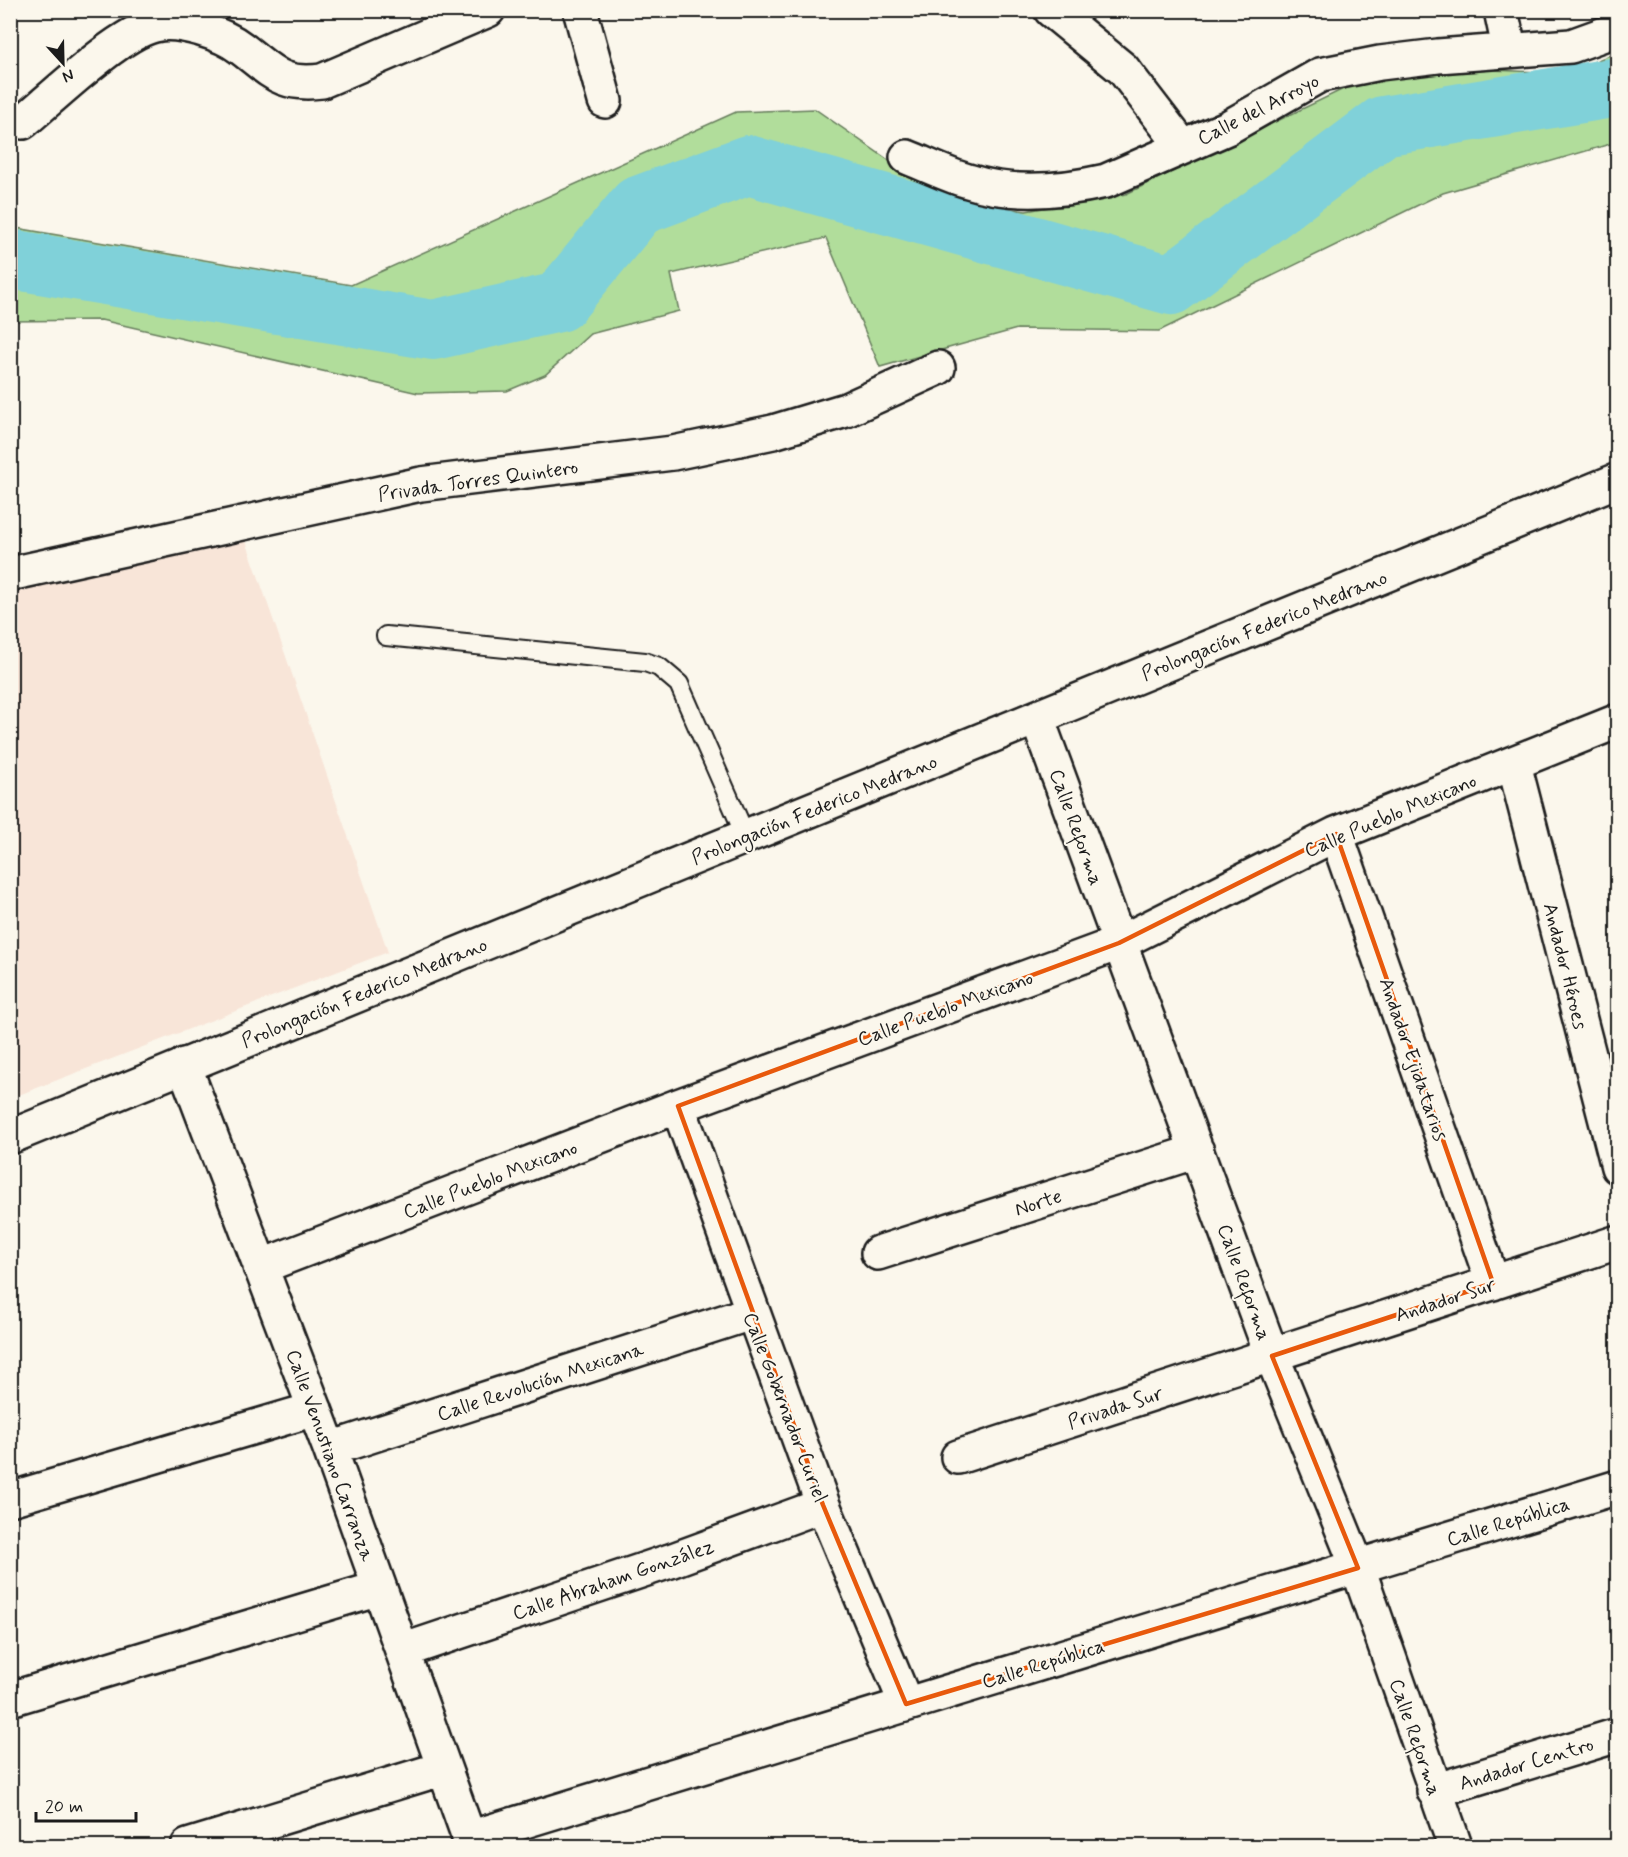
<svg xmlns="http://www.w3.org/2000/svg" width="1628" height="1857" font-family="Mynerve,sans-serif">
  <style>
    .built { fill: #f8e5d8 }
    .green { fill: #b1dd9b; stroke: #667c5c; stroke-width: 1.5 }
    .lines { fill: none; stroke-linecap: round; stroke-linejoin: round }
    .river { stroke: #80d1d9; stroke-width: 60 }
    .service-casing { stroke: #1c1c1c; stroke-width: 22 }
    .minor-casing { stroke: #1c1c1c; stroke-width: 38 }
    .tertiary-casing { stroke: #1c1c1c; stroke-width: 38 }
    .service { stroke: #fbf7ec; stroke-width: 18 }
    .minor { stroke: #fbf7ec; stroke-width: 33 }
    .tertiary { stroke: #fbf7ec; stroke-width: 33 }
    .marked { fill: none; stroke: #e8590c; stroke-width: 4.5; stroke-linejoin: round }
    .labels { text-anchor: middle; stroke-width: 4.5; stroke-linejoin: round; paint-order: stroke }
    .street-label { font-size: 20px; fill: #1c1c1c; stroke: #fbf7ec }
  </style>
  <rect width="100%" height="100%" fill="#fbf7ec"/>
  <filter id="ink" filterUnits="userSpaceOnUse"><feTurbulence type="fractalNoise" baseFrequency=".0167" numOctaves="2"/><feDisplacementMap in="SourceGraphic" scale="12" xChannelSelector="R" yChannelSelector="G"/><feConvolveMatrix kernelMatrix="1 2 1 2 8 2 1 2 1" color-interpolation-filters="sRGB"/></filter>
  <g filter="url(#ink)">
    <!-- built -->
    <path class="built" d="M245,538l143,414 -377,146v-509z"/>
    <!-- green -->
    <path class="green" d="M1617,52v90l-174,51 -284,138 -142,-2 -137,38 -54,-129 -155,36 8,37 -89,23 -45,41 -38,16 -89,2 -317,-73 -90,1 -1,-94 341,58 385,-173 79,-3 75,52 72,42 64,8 100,-17 236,-114 106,-11 98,4z"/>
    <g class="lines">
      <!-- river -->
      <path class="river" d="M10,259l423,71 126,-28 79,-96 110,-41 423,120 212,-159 235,-39"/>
      <defs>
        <path id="service" d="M386,636l259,26 14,5 20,17 67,153"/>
        <path id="minor" d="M580,10l25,91
          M1051,10l72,59 60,78
          M1501,10l8,38
          M23,122c30,-25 96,-89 132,-97 24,-6 68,9 86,23 32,24 39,38 81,33l166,-71
          M907,157c20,8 40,18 61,24 43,14 94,10 138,0l121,-53 93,-53 60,-12 58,-7 133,-10 47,-17
          M10,574l411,-90 252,-31 100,-21 73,-22 92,-42
          M1037,718l235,638 86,212 97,278
          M1514,764l104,403
          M1336,834l157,449
          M184,1065l146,384 142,397
          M678,1106l145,399 83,199
          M878,1253l319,-102
          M260,1267l418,-161 441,-163 217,-109 282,-113
          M330,1449l421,-136
          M958,1457l660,-215
          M10,1499l305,-90
          M402,1651l268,-90 153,-56
          M10,1699l369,-111
          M1434,1791l184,-56
          M469,1838l1149,-351
          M188,1846l256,-78"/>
        <path id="tertiary" d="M10,1137l1608,-657"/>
      </defs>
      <!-- service casing -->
      <use href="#service" class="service-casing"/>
      <!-- minor casing -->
      <use href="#minor" class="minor-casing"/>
      <!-- tertiary casing -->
      <use href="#tertiary" class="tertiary-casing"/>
      <!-- service -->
      <use href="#service" class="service"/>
      <!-- minor -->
      <use href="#minor" class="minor"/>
      <!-- tertiary -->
      <use href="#tertiary" class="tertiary"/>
    </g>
  </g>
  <!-- marked area -->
  <path class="marked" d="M1336,834l157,449 -221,73 86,212 -452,136 -83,-199 -145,-399 441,-163z"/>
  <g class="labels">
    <!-- street labels -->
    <g class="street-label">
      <text transform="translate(1258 109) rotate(-27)" y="7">Calle del Arroyo</text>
      <text transform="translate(478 480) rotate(-8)" y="7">Privada Torres Quintero</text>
      <text transform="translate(1264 625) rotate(-22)" y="7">Prolongación Federico Medrano</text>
      <text transform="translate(814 809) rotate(-22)" y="7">Prolongación Federico Medrano</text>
      <text transform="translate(1390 815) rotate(-23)" y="7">Calle Pueblo Mexicano</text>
      <text transform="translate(1077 827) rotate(70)" y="7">Calle Reforma</text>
      <text transform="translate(1566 966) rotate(76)" y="7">Andador Héroes</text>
      <text transform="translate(364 992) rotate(-22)" y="7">Prolongación Federico Medrano</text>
      <text transform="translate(945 1008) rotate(-20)" y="7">Calle Pueblo Mexicano</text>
      <text transform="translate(1414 1059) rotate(71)" y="7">Andador Ejidatarios</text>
      <text transform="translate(490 1179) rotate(-21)" y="7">Calle Pueblo Mexicano</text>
      <text transform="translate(1038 1202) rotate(-18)" y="7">Norte</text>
      <text transform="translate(1245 1282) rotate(70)" y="7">Calle Reforma</text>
      <text transform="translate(1445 1299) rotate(-18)" y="7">Andador Sur</text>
      <text transform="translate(540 1381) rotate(-18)" y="7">Calle Revolución Mexicana</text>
      <text transform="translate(786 1407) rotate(69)" y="7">Calle Gobernador Curiel</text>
      <text transform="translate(1115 1407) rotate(-18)" y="7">Privada Sur</text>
      <text transform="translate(331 1455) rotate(70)" y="7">Calle Venustiano Carranza</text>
      <text transform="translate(1508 1521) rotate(-17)" y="7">Calle República</text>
      <text transform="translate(613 1579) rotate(-19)" y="7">Calle Abraham González</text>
      <text transform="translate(1043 1663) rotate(-17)" y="7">Calle República</text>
      <text transform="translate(1416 1737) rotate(71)" y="7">Calle Reforma</text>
      <text transform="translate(1526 1763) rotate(-17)" y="7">Andador Centro</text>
    </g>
  </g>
  <!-- margin -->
  <rect width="1628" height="1857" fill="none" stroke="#fbf7ec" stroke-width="36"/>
  <rect x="18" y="18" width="1592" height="1821" fill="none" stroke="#1c1c1c" stroke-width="2" filter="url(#ink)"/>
  <!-- north arrow -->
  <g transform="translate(63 63) rotate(158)" stroke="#fbf7ec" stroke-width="4.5" paint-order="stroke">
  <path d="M0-4.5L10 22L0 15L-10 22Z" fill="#1c1c1c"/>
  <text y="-9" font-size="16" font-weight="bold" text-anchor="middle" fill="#1c1c1c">N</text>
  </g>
  <!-- scale -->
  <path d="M36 1812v9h100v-9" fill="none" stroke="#1c1c1c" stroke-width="3"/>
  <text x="45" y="1812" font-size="18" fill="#1c1c1c" stroke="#fbf7ec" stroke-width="4.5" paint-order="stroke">20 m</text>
</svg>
